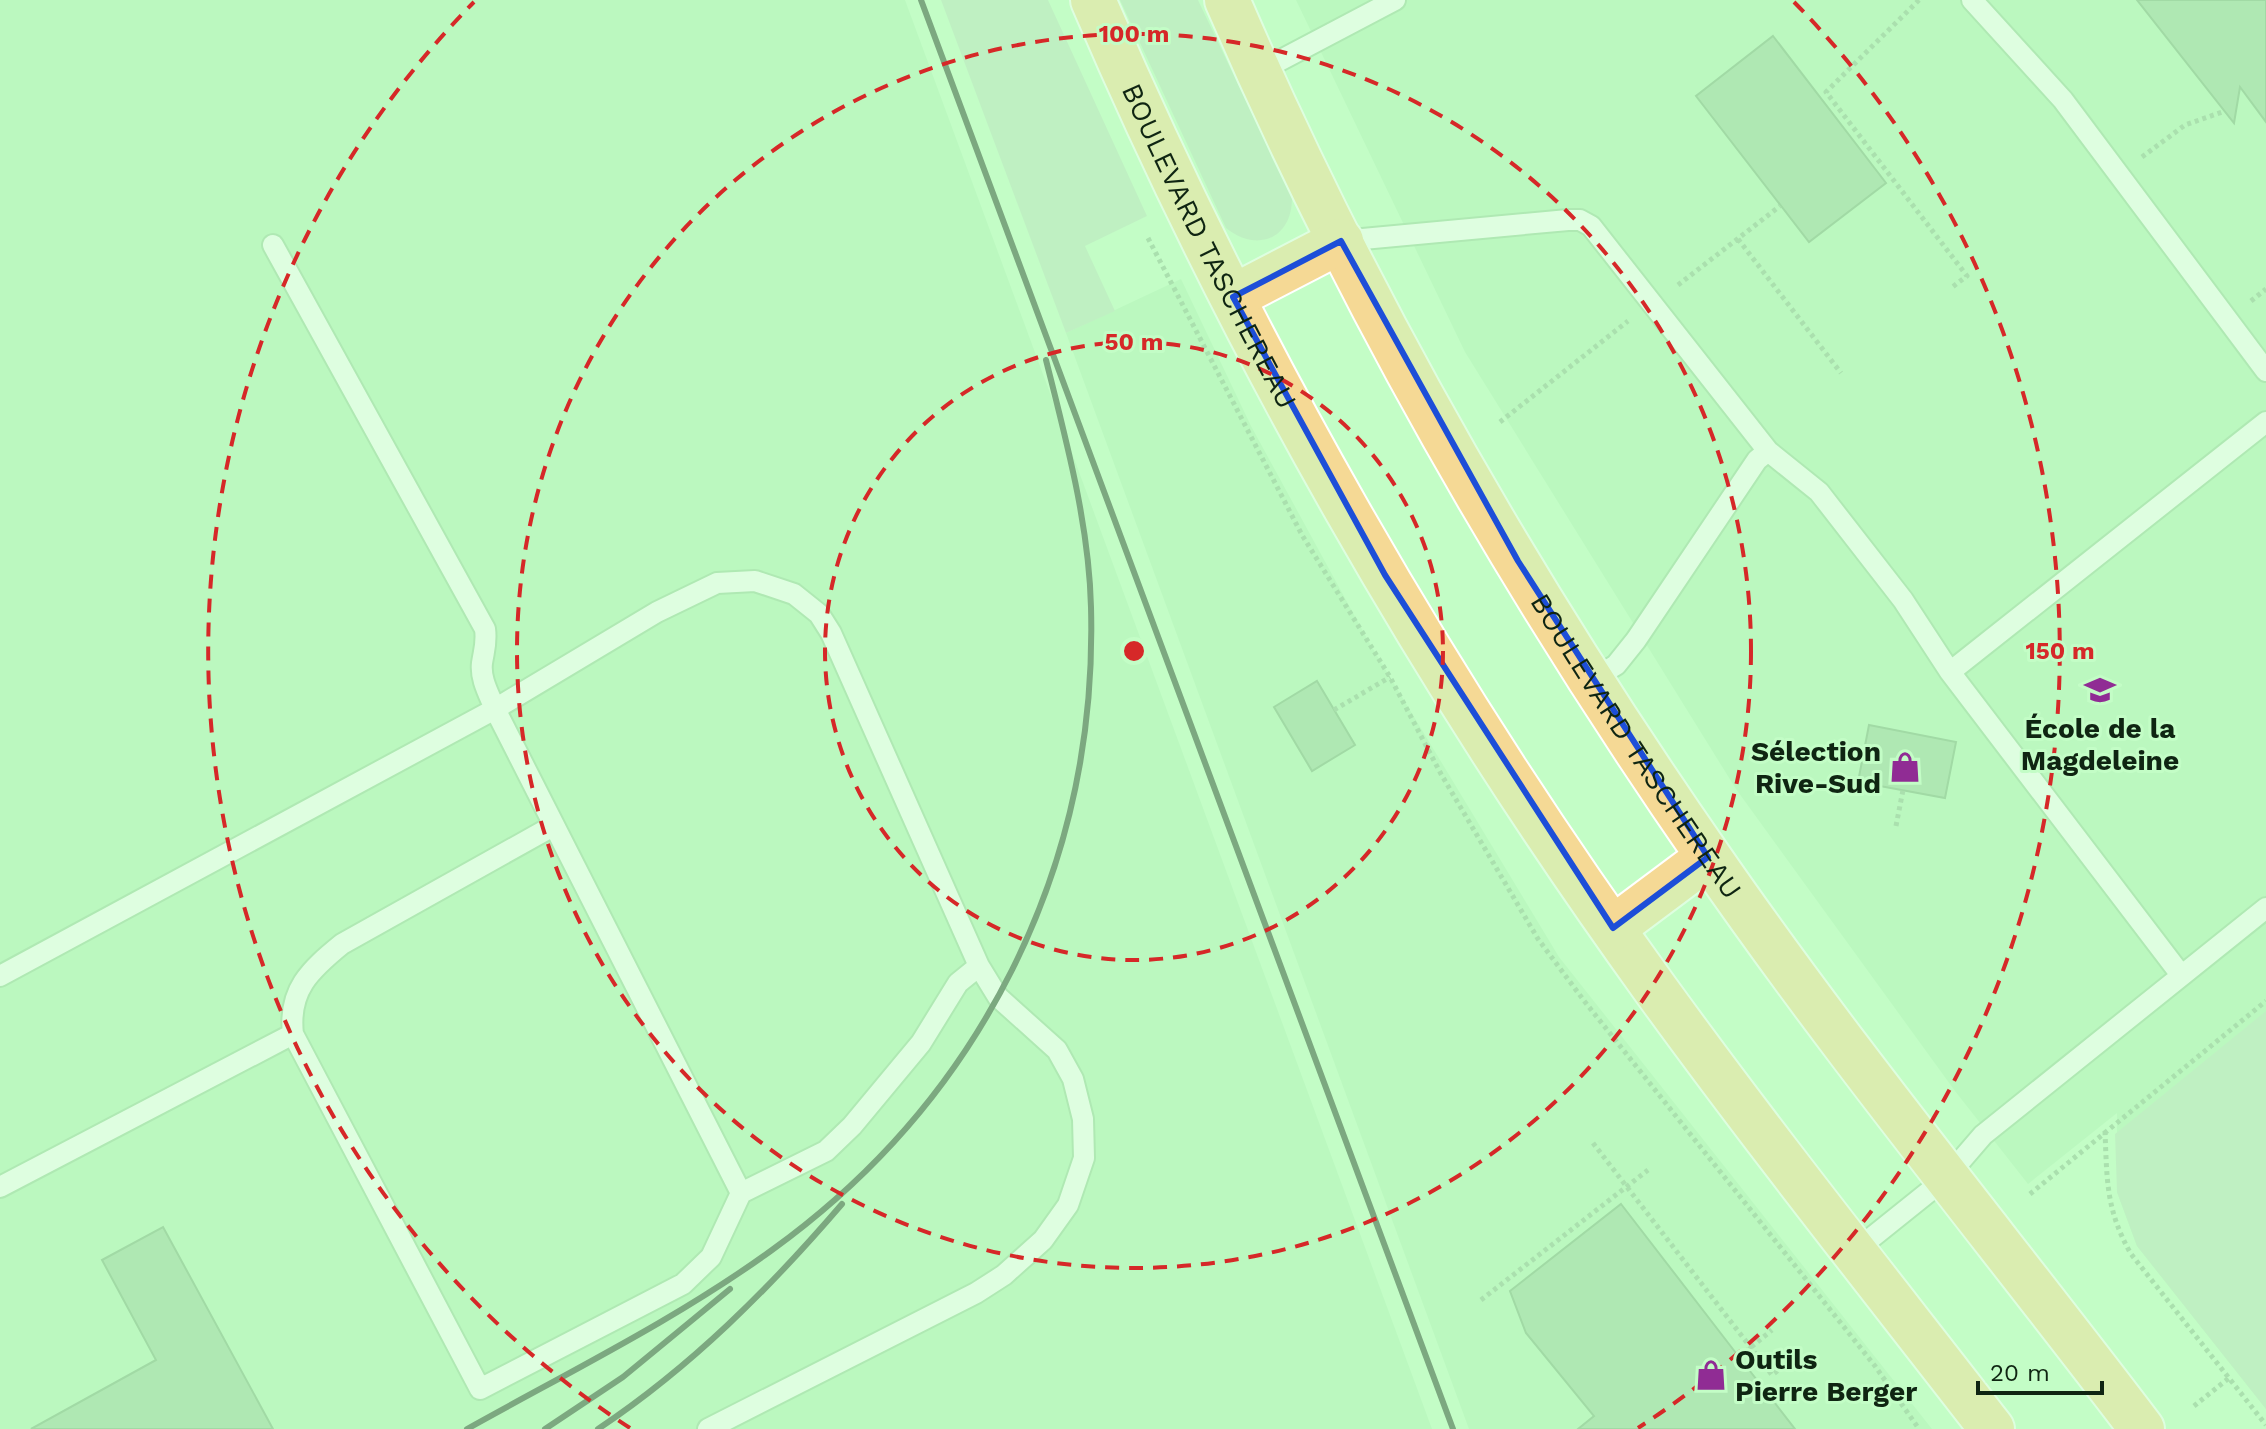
<svg xmlns="http://www.w3.org/2000/svg" width="2266" height="1429" font-family="'Work Sans',sans-serif">
  <style>
    .built { fill: #b1f2b6 }
    .green { fill: #bbe1bd }
    .building { fill: #98cf9c; stroke: #78af7c; stroke-width: 2 }
    .lines { fill: none; stroke-linecap: round; stroke-linejoin: round }
    .service-casing { stroke: #98d09c; stroke-width: 24 }
    .primary-casing { stroke: #fff; stroke-width: 48 }
    .path { stroke: #8dbc90; stroke-width: 5; stroke-dasharray: 4 4; stroke-linecap: butt }
    .service { stroke: #fff; stroke-width: 20 }
    .primary { stroke: #f5d995; stroke-width: 44 }
    .rail { stroke: #27422a; stroke-width: 6 }
    .marked { fill: none; stroke: #1d4ed8; stroke-width: 6; stroke-linejoin: round }
    .ring { fill: none; stroke: #d62828; stroke-width: 4; stroke-dasharray: 14 10 }
    .labels { text-anchor: middle; stroke-width: 6; stroke-linejoin: round; paint-order: stroke }
    .street-label { font-size: 28px; fill: #0f2512; stroke: #c3fdc6 }
    .poi-label { font-size: 28px; font-weight: bold; fill: #0f2512; stroke: #c3fdc6 }
    .centre { fill: #d62828; stroke: #c3fdc6; stroke-width: 4 }
    .ring-label { font-size: 24px; text-anchor: middle; font-weight: bold; fill: #d62828; stroke: #c3fdc6; stroke-width: 6; stroke-linejoin: round; paint-order: stroke }
  </style>
  <rect width="100%" height="100%" fill="#c3fdc6"/>
  <!-- built -->
  <path class="built" d="M0,0h905l527,1429h-1432z
    M1296,0h970v1409l-129,-163 -20,-54v-79l-89,71 -73,-93 -219,-302 -271,-437z
    M1181,279l70,147 119,218 189,313 373,472h-463l-403,-1096z"/>
  <!-- green -->
  <path class="green" d="M941,0h107l99,216 -62,30 30,65 -49,22z
    M1120,0h78l94,198c0,41 -35,55 -66,30z
    M2266,1011v398l-129,-163 -20,-54 -2,-58z"/>
  <!-- building -->
  <path class="building" d="M2137,0h129v122l-26,-35 -6,36z
    M1773,36l113,147 -77,59 -113,-146z
    M1317,681l38,64 -43,26 -38,-64z
    M1869,725l87,17 -11,56 -87,-16z
    M1621,1204l118,153 56,72h-217l16,-13 -68,-83 -16,-42z
    M163,1227l110,202h-242l125,-69 -54,-100z"/>
  <g class="lines">
    <defs>
      <path id="service" d="M1972,0l91,100 203,271
        M1260,71l135,-71
        M1341,241l227,-21h12l11,6 177,225 51,41 84,108 47,72
        M273,245l212,384c2,14 -1,21 -3,34 -2,16 7,31 13,46l246,484 85,-42 26,-25 69,-83 37,-60 21,-17
        M1591,680l25,-15 20,-25 121,-180 11,-9
        M2181,975l-231,-303 316,-250
        M0,976l495,-267 162,-97 60,-29 38,-2 39,13 25,20 12,19 148,333 19,31 59,53 16,29 10,40 1,39 -16,47 -25,35 -39,35 -28,18 -268,136
        M293,1034l187,355 203,-105 28,-27 30,-64
        M0,1187l293,-153c-5,-44 17,-64 49,-90l211,-118
        M1855,1251l91,-73 37,-43 283,-227"/>
      <g id="primary">
        <path id="s1" d="M1093,0c149,348 341,683 563,990 108,149 223,293 336,439"/>
        <path id="s2" d="M1227,0c129,300 295,588 481,856 136,197 289,382 434,573"/>
        <path d="M1233,297l108,-56"/>
        <path d="M1613,928l95,-71"/>
      </g>
    </defs>
    <!-- service casing -->
    <use href="#service" class="service-casing"/>
    <!-- primary casing -->
    <use href="#primary" class="primary-casing"/>
    <!-- path -->
    <path class="path" d="M1919,0l-93,92 141,184 -16,12
      M2142,157l43,-32 40,-14
      M1148,238l154,297 88,142 51,97 97,165 47,63 290,364 44,63
      M1738,239l103,134
      M1678,285l102,-79
      M2251,301l15,-12
      M1500,422l128,-101
      M1334,710l56,-33
      M1896,826l7,-36
      M2105,1131c2,50 1,79 26,123l135,171
      M1593,1143l179,232 23,-18
      M2030,1194l236,-193
      M1481,1300l167,-130
      M1739,1357l33,-27
      M2194,1406l35,-28"/>
    <!-- service -->
    <use href="#service" class="service"/>
    <!-- primary -->
    <use href="#primary" class="primary"/>
    <!-- rail -->
    <path class="rail" d="M921,0l532,1429
      M467,1429c102,-57 210,-110 305,-179 209,-151 326,-384 319,-643 -2,-83 -25,-167 -45,-247
      M545,1429l78,-52 107,-88
      M598,1429c93,-62 172,-141 244,-225"/>
  </g>
  <!-- marked area -->
  <path d="M0 0H2266V1429H0ZM1341,241l177,320 190,296 -95,71 -228,-353 -152,-278z" fill="#c3fdc6" fill-opacity=".55" fill-rule="evenodd"/>
  <path class="marked" d="M1341,241l177,320 190,296 -95,71 -228,-353 -152,-278z"/>
  <!-- distance rings -->
  <g class="ring">
    <circle cx="1134" cy="651" r="309"/>
    <circle cx="1134" cy="651" r="617"/>
    <path d="M630 1428A926 926 0 0 1 474 2M1794 2A926 926 0 0 1 1638 1428"/>
  </g>
  <!-- icons -->
  <defs>
    <symbol id="school-bare" viewBox="-9 -9 18 18"><path d="M0-5L7-2L0 1L-7-2ZM-4 1L0 2.5L4 1V4Q0 6-4 4Z" fill="#902c94" stroke="#c3fdc6" stroke-width="2.5" paint-order="stroke"/></symbol>
    <symbol id="shop-bare" viewBox="-9 -9 18 18"><path d="M-5-2.5h2.3a2.7 3.5 0 0 1 5.4 0H5L5.5 6h-11ZM-1.5-2.5h3a1.5 2.3 0 0 0-3 0Z" fill="#902c94" stroke="#c3fdc6" stroke-width="2.5" paint-order="stroke"/></symbol>
  </defs>
  <g fill-rule="evenodd">
    <use href="#school-bare" x="2078" y="668" width="44" height="44"/>
    <use href="#shop-bare" x="1883" y="745" width="44" height="44"/>
    <use href="#shop-bare" x="1689" y="1353" width="44" height="44"/>
  </g>
  <g class="labels">
    <!-- street labels -->
    <g class="street-label">
      <text dy="10" stroke="none"><textPath href="#s1" startOffset="272">BOULEVARD TASCHEREAU</textPath></text>
      <text dy="10" stroke="none"><textPath href="#s2" startOffset="852">BOULEVARD TASCHEREAU</textPath></text>
    </g>
    <!-- poi labels -->
    <g class="poi-label">
      <text x="2100" y="738">École de la<tspan x="2100" dy="32">Magdeleine</tspan></text>
      <text x="1881" y="761" text-anchor="end">Sélection<tspan x="1881" dy="32">Rive-Sud</tspan></text>
      <text x="1735" y="1369" text-anchor="start">Outils<tspan x="1735" dy="32">Pierre Berger</tspan></text>
    </g>
  </g>
  <circle cx="1134" cy="651" r="12" class="centre"/>
  <g class="ring-label">
    <text x="1134" y="42">100 m</text>
    <text x="1134" y="350">50 m</text>
    <text x="2060" y="659">150 m</text>
  </g>
  <!-- scale -->
  <path d="M1978 1381v12h124v-12" fill="none" stroke="#0f2512" stroke-width="4"/>
  <text x="1990" y="1381" font-size="24" fill="#0f2512" stroke="#c3fdc6" stroke-width="6" paint-order="stroke">20 m</text>
</svg>
